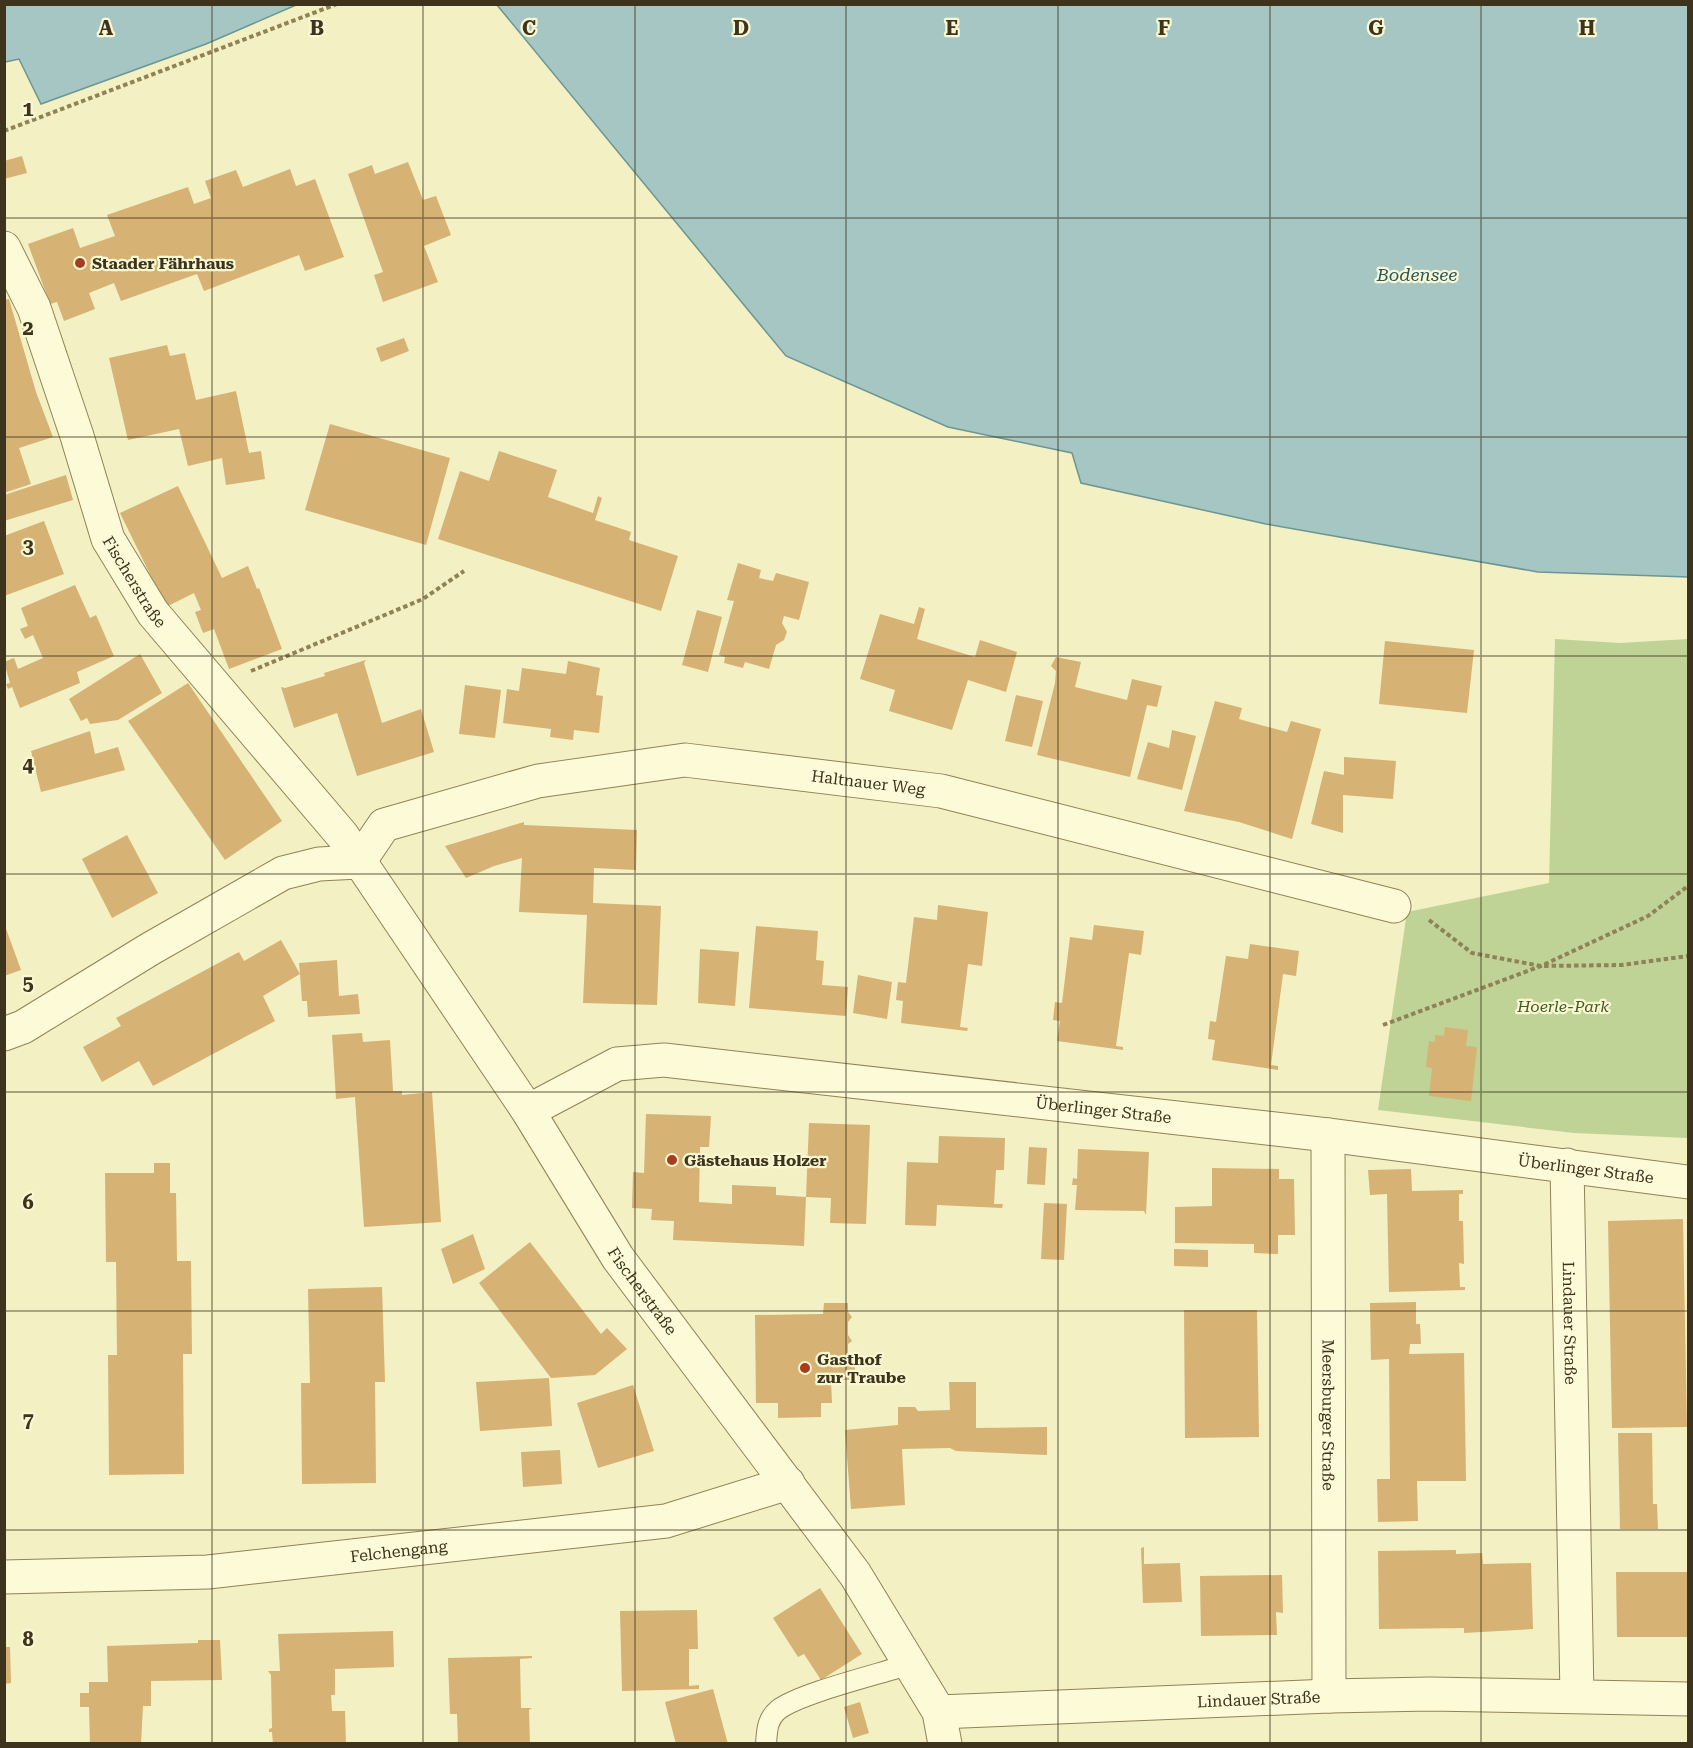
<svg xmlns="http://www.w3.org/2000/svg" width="1693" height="1748" font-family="'Roboto Serif',serif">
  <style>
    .green { fill: #bed395 }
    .water { fill: #a5c6c3; stroke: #6b9694; stroke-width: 1.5 }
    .building { fill: #d6b274 }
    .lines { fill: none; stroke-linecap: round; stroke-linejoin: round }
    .service-casing { stroke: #908257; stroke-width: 22 }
    .minor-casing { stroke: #908257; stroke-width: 35 }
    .path { stroke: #908257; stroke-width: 4; stroke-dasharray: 4.5 3; stroke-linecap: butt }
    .service { stroke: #fdfad7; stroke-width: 20 }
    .minor { stroke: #fdfad7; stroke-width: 33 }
    .grid { fill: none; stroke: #3e341d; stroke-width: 1.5; stroke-opacity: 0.55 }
    .poi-dot { fill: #a73c1f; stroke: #faf7d3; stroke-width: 2 }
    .labels { text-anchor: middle; stroke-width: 4.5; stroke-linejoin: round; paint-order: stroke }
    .poi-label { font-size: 16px; font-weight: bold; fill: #3e341d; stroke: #faf7d3; text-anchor: start }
    .street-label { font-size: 16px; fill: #3e341d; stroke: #faf7d3 }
    .park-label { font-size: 16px; font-style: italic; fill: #415d21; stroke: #faf7d3 }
    .water-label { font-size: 18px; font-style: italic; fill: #2a5760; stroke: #faf7d3 }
    .grid-label { font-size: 20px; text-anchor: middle; font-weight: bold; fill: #3e341d; stroke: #faf7d3; stroke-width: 4.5; stroke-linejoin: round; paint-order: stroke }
  </style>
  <rect width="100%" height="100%" fill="#f3f0c3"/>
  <!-- green -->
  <path class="green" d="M1555,639l65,4 68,-4v499l-114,-5 -196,-23 29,-198 142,-29z"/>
  <!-- water -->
  <path class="water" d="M4,5l1,-1 291,1 -90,39 -165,60 -22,-45 -14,3z
    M497,5h1191v572l-150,-5 -272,-48 -185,-41 -9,-30 -124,-26 -162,-71z"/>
  <!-- building -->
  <path class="building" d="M22,156l5,17 -23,6v-18z
    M408,162l15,38 13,-4 15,39 -27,11 14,36 -55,20 -9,-27 9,-3 -35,-98 24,-9 3,9z
    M290,169l6,17 19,-7 29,78 -39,14 -6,-16 -95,36 -7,-17 -76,27 -7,-18 -25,10 6,16 -31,12 -7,-19 -7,2 -22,-60 45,-16 7,20 35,-12 -8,-21 81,-28 6,17 17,-6 -6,-17 31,-11 7,17z
    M9,299l27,93 17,45 -34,11 12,36 -27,9v-193z
    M404,338l5,13 -28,11 -5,-14z
    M167,345l3,11 15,-3 11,47 40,-9 13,62 12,-2 4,28 -39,6 -4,-27 -34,8 -9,-37 -51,11 -19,-82z
    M330,424l120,34 -24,87 -121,-35z
    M499,451l58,19 -9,27 45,16 5,-17 4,2 -7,22 36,12 -2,8 49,16 -17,55 -223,-72 22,-68 29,10z
    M66,475l7,25 -69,21v-26z
    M178,486l44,92 26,-12 9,23 2,-1 23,61 -53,20 -15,-40 -11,4 -8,-21 6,-2 -7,-17 -28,14 -46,-94z
    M44,521l20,53 -60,22v-60z
    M738,563l23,7 -2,8 14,3 3,-8 33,9 -10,38 -15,-4 -2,7 5,9 -3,8 -8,5 -7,24 -24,-7 -2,6 -19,-5 1,-6 -6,-2 15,-54 -7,-1z
    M75,585l15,33 6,-3 18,41 -37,16 3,11 -60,25 -8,-21 -4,2 -2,-5 4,-1 -6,-21 10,-4 4,11 25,-11 -10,-23 -8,4 -5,-10 8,-3 -7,-18z
    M919,607l6,2 -8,30 58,18 5,-17 37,12 -11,40 -38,-12 -16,50 -63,-19 6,-21 -35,-11 20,-65 34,10z
    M697,610l25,7 -14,55 -26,-7z
    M1385,641l89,9 -7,63 -88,-9z
    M140,654l22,39 -44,27 -28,4 -3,-6 -6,3 -12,-22z
    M1056,657l25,5 -6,25 52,13 5,-21 30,7 -5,21 -10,-2 -17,72 -93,-22 18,-72 1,-12 -5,-5z
    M366,660l-2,3 18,60 39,-14 13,43 -77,24 -20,-63 -43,15 -13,-41 4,1 40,-12 -1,-3z
    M568,661l32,7 -4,27 7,1 -4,37 -25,-3 -1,10 -23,-3 1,-8 -48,-6 4,-34 12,2 3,-23 44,6z
    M188,683l94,138 -57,39 -97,-139z
    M465,685l36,5 -6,48 -36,-4z
    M1016,695l27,6 -11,46 -27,-6z
    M1215,701l27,7 -3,11 25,7 23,6 4,-11 30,8 -29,110 -53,-17 -55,-11z
    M1172,730l24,6 -14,54 -45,-11 11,-37 21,6z
    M90,731l5,23 23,-7 7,23 -84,22 -10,-41z
    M1344,757l52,4 -3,38 -50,-4v38l-32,-9 13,-53 20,4z
    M524,822v3l113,5 -1,40 -42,-2 -1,35 68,3 -4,99 -74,-2 4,-88 -68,-3 3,-54 -28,8 -28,12 -21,-32z
    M127,835l31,58 -46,25 -30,-59z
    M938,905l50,7 -6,54 -14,-2 -8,63 8,1 -1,3 -66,-8 2,-22 -7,-1 2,-18 8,1 8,-66 23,3z
    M4,923l17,47 -17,6z
    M1094,925l50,6 -3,24 -12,-2 -13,93 7,1v3l-66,-9 3,-20 -7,-1 2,-18 7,1 8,-66 22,3z
    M756,926l62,5 -2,29 8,1 -2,24 26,2 -2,29 -97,-8z
    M281,940l19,34 -1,-11 38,-3 2,36 19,-2 2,20 -52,3 -1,-16h-5l-2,-27 -37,22 12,25 -122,65 -14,-25 -37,21 -19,-35 38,-21 -5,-8 123,-66 5,9z
    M1250,944l49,7 -3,25 -13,-2 -12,91 7,1v4l-66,-10 3,-20 -7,-1 2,-18 6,1 10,-66 22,3z
    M700,949l39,3 -4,54 -37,-3z
    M858,975l34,7 -5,37 -34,-6z
    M1445,1027l23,3 -2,16 11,1 -6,54 -42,-5 3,-28 -6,-1 3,-26 6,1v-7l9,1z
    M362,1033l1,9 27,-2 3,51h9v4l30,-3 9,130 -77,5 -9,-130 -19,2 -4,-64z
    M646,1114l65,2 -2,31h-9l-1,55 33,2v-19l44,2v8l30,2 -2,49 -131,-6 1,-19 -23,-1 1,-11 -20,-1 1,-36 11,1z
    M809,1123l61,2 -4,99 -36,-1 1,-25 -25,-1z
    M939,1136l66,2 -1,32h-8l-2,34h9l-1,4 -65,-3 -1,21 -31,-1 2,-63 31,1z
    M1029,1147l18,1 -2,37 -18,-1z
    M1078,1149l71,3 -3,63 -2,-4 -69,-1 2,-25h-5l1,-7 4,1z
    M154,1163h16v30h6l1,68h14l1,93h-9l1,120 -75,1 -1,-120h9l-1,-93h-10l-1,-89h49z
    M1212,1168l67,1v10h15l1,56h-17v19l-24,-1v-9l-79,-1v-36l37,-1z
    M1411,1169l1,22 51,-1v4h-4v27h4l1,43 -5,-1 1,24h5v3l-76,2 -2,-98 -17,1 -2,-25z
    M1044,1203l23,1 -3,56 -23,-1z
    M1683,1219l4,208 -75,1 -4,-207z
    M473,1234l12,35 -32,15 -12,-35z
    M530,1242l71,92 6,-6 20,21 -32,26 -44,3 -72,-95z
    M1174,1249l34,1v17l-34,-1z
    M382,1287l3,95h-10l1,101 -74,1 -1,-101h9l-2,-94z
    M1416,1302v22h4l1,20h-11l-1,10 55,-1 2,128h-49l1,40 -40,1 -1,-43h13l-1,-120 -18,1 -1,-57z
    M824,1303h24v9l4,5 -4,5v13l4,6 -4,3v12h7v24h-24l1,23h-11v14l-43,1v-15h-22l-1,-88 68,-1z
    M1184,1310h73l2,127 -74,1z
    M549,1378l3,48 -72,5 -4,-49z
    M949,1382h27v46l71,-1v28l-91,-4 -6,-3 -48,1 3,56 -54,4 -6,-79 53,-5v-18h17l3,4 32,-1z
    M633,1385l21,66 -56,17 -21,-65z
    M1618,1433h34l1,71h4l1,25h-38z
    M560,1450l2,34 -39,3 -2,-35z
    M1144,1547v17l36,-1 2,39 -39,1 -2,-55z
    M1456,1550v4l26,-1 1,11 48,-1 2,66 -69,4v-5l-85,1 -1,-78z
    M1616,1572h72v65h-71z
    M1282,1575l1,38 -7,-1 1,23 -76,1 -1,-60z
    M820,1588l42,66 -41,26 -17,-26 -6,3 -25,-39z
    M697,1610l1,39h-9v37l10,-1v4l-77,2 -2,-80z
    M393,1631l1,36 -59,2v26h-4l1,16h13l1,33h-73l-1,-12h-3v-3l3,-1 -1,-53 -3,-4h12l-2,-37z
    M198,1640h22l2,40 -71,1v25h-8l-2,38h-51l-1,-37h-9v-14h9v-11h19l-1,-36 91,-3z
    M4,1647h6l1,36 -7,1z
    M532,1656v2l-12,1 1,49h11l-3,2 1,34h-72l-1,-30h-7l-2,-56z
    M713,1689l15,55h-52l-11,-42z
    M860,1702l9,31 -16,5 -9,-31z"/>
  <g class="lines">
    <defs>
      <path id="service" d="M766,1744c1,-13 1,-25 12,-34 22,-17 102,-36 132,-46"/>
      <g id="minor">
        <path id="s1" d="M4,248l30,60 43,128 31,103 45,74 189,222 186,276 90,147 237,316 84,138 6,32"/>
        <path id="s2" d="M359,862l25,-37 154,-44 147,-21 256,31 453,115"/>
        <path d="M4,1034l19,-7 127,-78 133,-76 36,-9 40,-2"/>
        <path id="s3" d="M528,1111l89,-47 47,-4 664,75 360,47"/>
        <path id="s4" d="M1328,1135l1,561"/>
        <path id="s5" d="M1567,1165l10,531"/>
        <path id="s6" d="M4,1577l204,-5 458,-51 122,-38"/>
        <path id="s7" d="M939,1712l390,-16 101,-2 258,5"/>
      </g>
    </defs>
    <!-- service casing -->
    <use href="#service" class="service-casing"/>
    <!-- minor casing -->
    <use href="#minor" class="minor-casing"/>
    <!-- path -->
    <path class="path" d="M4,131l333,-127
      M251,671l172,-72 41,-28
      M1429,920l43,33 69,13 81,-1 66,-9
      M1383,1025l158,-59 107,-50 40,-30"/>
    <!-- service -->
    <use href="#service" class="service"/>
    <!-- minor -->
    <use href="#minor" class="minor"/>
  </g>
  <!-- grid -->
  <path class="grid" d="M212,4v1740M423,4v1740M635,4v1740M846,4v1740M1058,4v1740M1270,4v1740M1481,4v1740M4,218h1684M4,437h1684M4,656h1684M4,874h1684M4,1092h1684M4,1311h1684M4,1530h1684"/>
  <!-- markers -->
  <g class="poi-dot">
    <circle cx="80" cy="263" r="6"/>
    <circle cx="672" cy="1160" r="6"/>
    <circle cx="805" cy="1368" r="6"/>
  </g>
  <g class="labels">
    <!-- poi labels -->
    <g class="poi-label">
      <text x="92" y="269">Staader Fährhaus</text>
      <text x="684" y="1166">Gästehaus Holzer</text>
      <text x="817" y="1365">Gasthof<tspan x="817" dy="18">zur Traube</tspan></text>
    </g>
    <!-- street labels -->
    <g class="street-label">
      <text dy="6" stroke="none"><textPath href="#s1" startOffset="360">Fischerstraße</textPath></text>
      <text dy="6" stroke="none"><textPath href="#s2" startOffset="538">Haltnauer Weg</textPath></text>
      <text dy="6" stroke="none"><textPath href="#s3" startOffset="590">Überlinger Straße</textPath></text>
      <text dy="6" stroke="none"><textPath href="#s3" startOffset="1076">Überlinger Straße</textPath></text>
      <text dy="6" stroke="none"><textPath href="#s1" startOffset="1234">Fischerstraße</textPath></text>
      <text dy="6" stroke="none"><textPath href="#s5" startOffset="158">Lindauer Straße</textPath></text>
      <text dy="6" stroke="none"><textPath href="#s4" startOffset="280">Meersburger Straße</textPath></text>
      <text dy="6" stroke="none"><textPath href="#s6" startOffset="396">Felchengang</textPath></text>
      <text dy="6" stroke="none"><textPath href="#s7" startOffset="320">Lindauer Straße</textPath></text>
    </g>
    <!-- park labels -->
    <g class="park-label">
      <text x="1563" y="1012">Hoerle-Park</text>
    </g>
    <!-- water labels -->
    <g class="water-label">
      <text x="1417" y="281">Bodensee</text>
    </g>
  </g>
  <g class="grid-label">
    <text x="106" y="35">A</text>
    <text x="317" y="35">B</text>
    <text x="529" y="35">C</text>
    <text x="741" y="35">D</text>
    <text x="952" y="35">E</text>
    <text x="1164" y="35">F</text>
    <text x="1376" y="35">G</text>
    <text x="1587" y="35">H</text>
    <text x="28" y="116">1</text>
    <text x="28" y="335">2</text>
    <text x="28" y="553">3</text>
    <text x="28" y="772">4</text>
    <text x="28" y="990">5</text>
    <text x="28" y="1209">6</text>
    <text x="28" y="1427">7</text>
    <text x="28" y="1646">8</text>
  </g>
  <!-- border -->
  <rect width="1693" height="1748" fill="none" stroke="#3e341d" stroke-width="12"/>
</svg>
